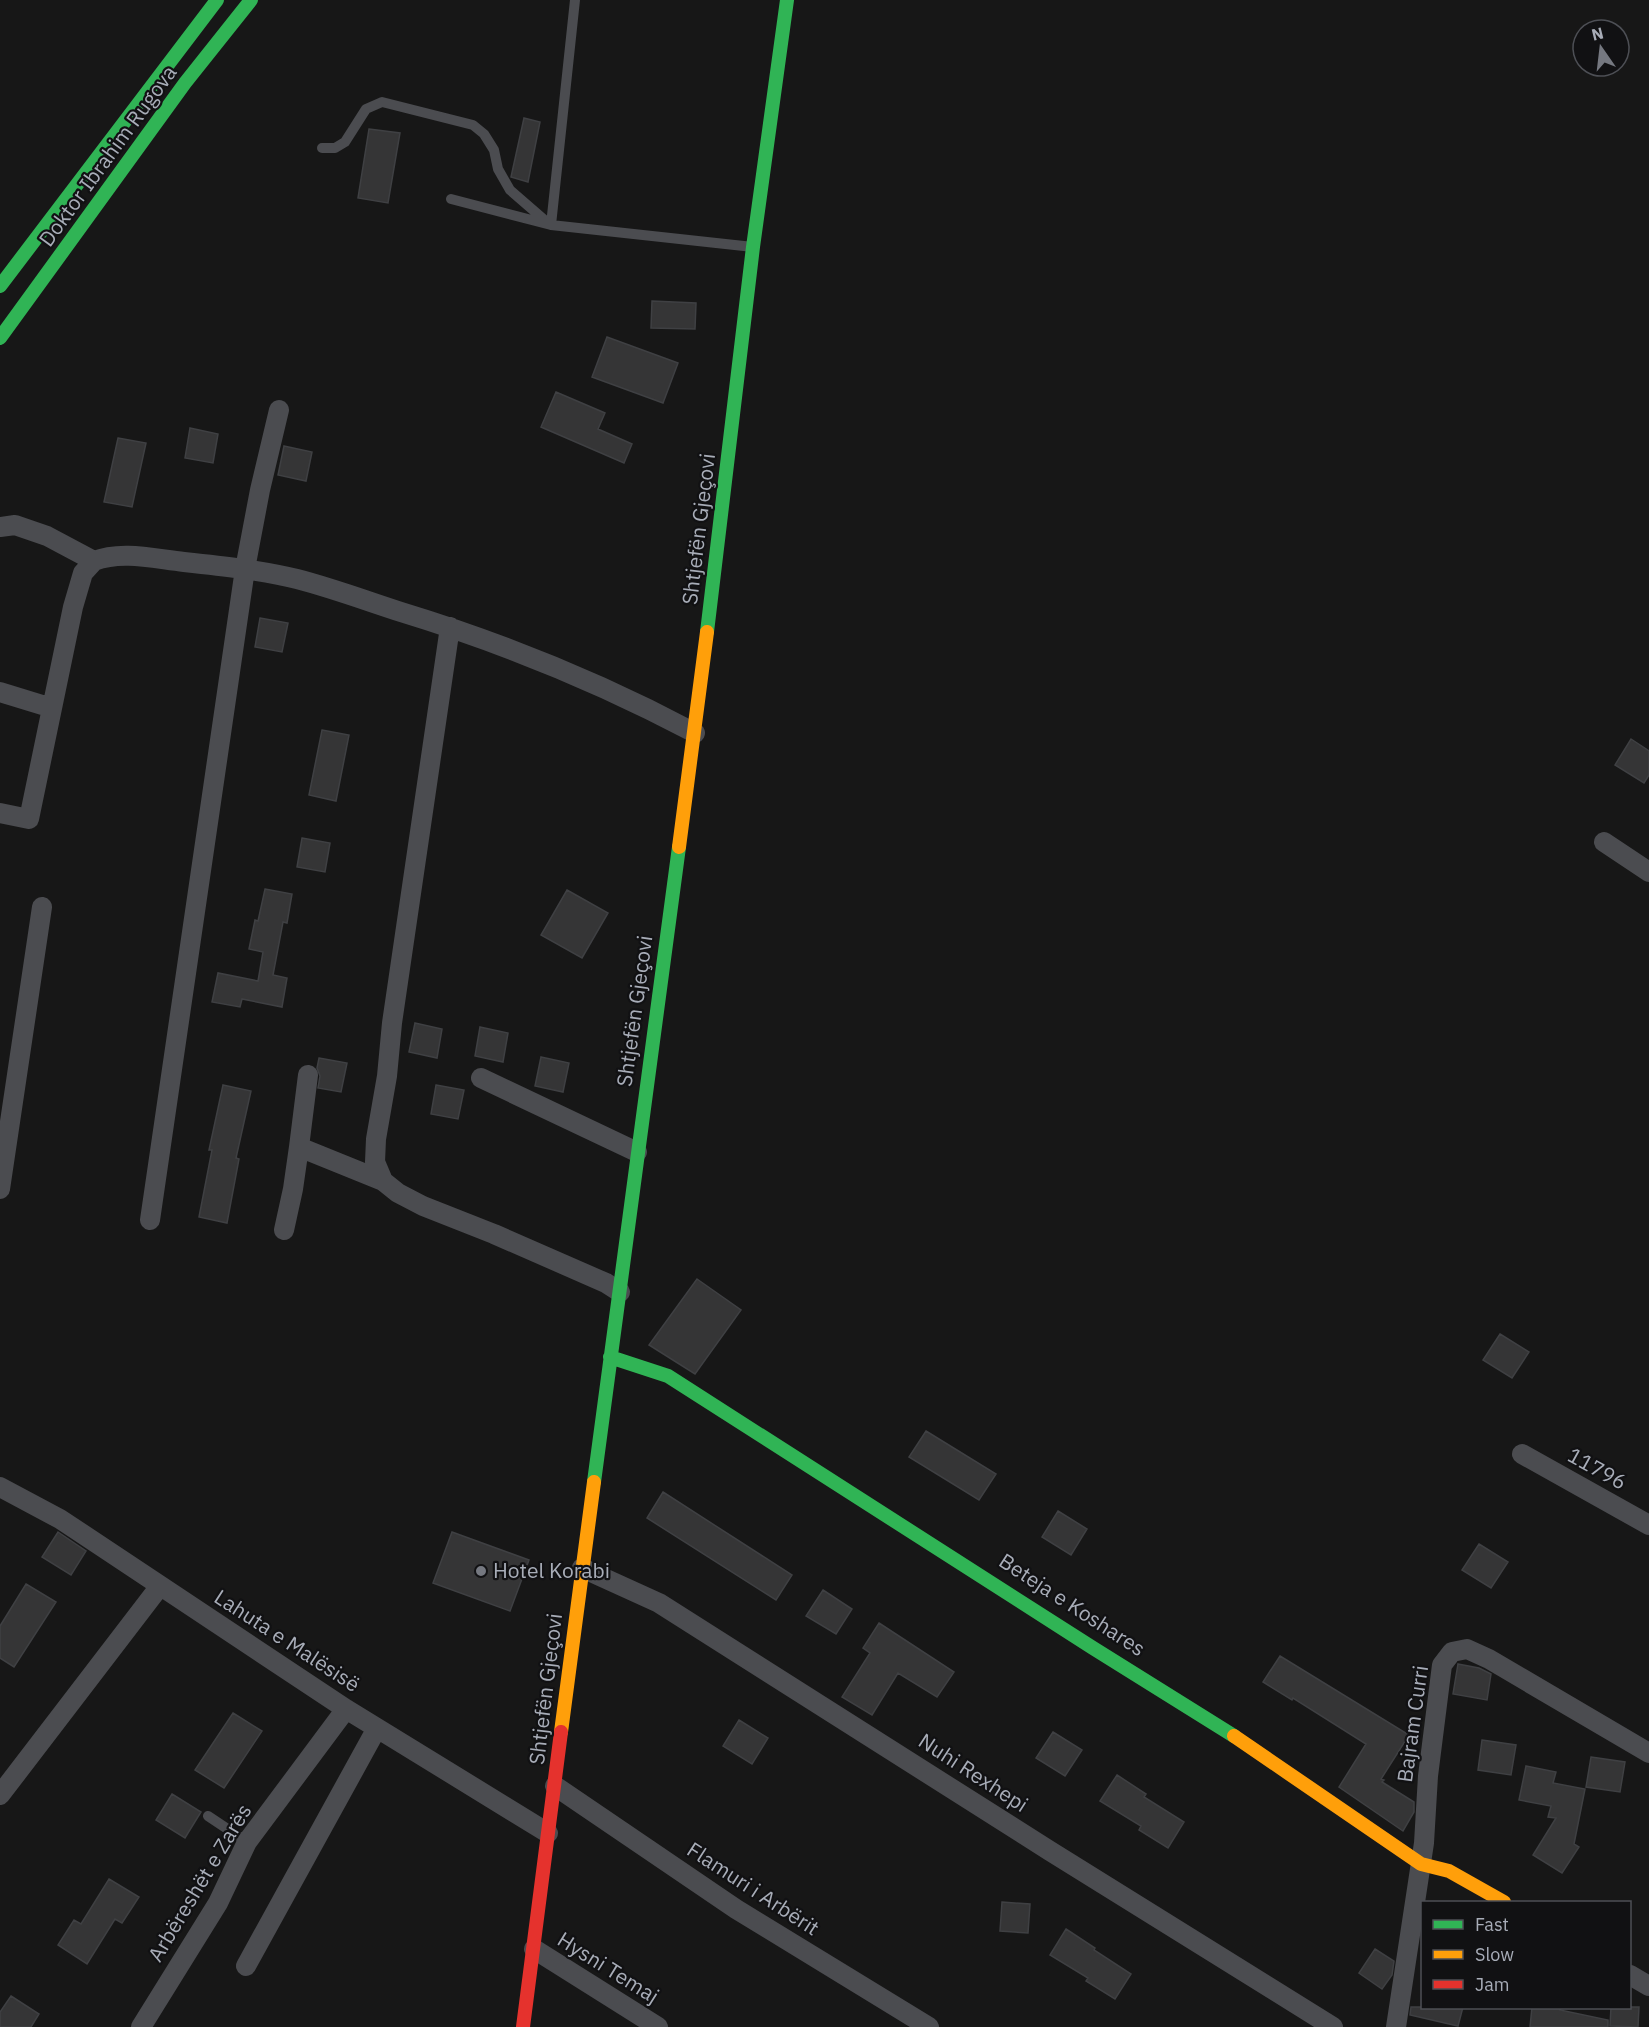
<svg xmlns="http://www.w3.org/2000/svg" width="1649" height="2027" font-family="'IBM Plex Sans',sans-serif">
  <style>
    .building { fill: #353536; stroke: #3f4043; stroke-width: 1.5 }
    .lines { fill: none; stroke-linecap: round; stroke-linejoin: round }
    .lane { stroke: #4b4c50; stroke-width: 10 }
    .street { stroke: #4b4c50; stroke-width: 20 }
    .fast { stroke: #30b455; stroke-width: 14 }
    .slow { stroke: #ff9f0a; stroke-width: 14 }
    .jam { stroke: #e5322d; stroke-width: 14 }
    .poi-dot { fill: #757880; stroke: #111113; stroke-width: 2 }
    .labels { text-anchor: middle; stroke-width: 4.5; stroke-linejoin: round; paint-order: stroke }
    .street-label { font-size: 21px; fill: #a8adb8; stroke: #111113 }
    .poi-label { font-size: 21px; fill: #a8adb8; stroke: #111113; text-anchor: start }
  </style>
  <rect width="100%" height="100%" fill="#171717"/>
  <!-- building -->
  <path class="building" d="M524,118l16,4 -12,60 -17,-5z
    M369,129l31,4 -12,70 -30,-5z
    M652,301l44,2 -1,26 -44,-1z
    M607,337l71,26 -15,40 -71,-26z
    M556,392l49,21 -7,16 34,15 -8,19 -83,-36z
    M190,428l28,6 -5,29 -28,-5z
    M118,438l28,5 -14,64 -28,-5z
    M284,446l28,6 -6,29 -28,-6z
    M260,618l28,5 -6,29 -27,-5z
    M322,730l27,5 -13,66 -27,-6z
    M1631,739l18,12v24l-5,8 -29,-18z
    M302,838l28,5 -5,29 -28,-5z
    M265,889l27,5 -5,29 -4,-1 -10,53 14,3 -5,29 -40,-8 -2,8 -28,-5 6,-29 40,8 5,-29 -14,-3 6,-29 3,1z
    M567,890l41,23 -26,45 -41,-23z
    M415,1023l27,6 -5,29 -28,-6z
    M480,1027l28,6 -5,29 -28,-6z
    M541,1057l28,6 -6,29 -28,-6z
    M319,1058l28,5 -6,29 -23,-4 2,-12 -3,-8z
    M223,1085l28,6 -15,67 3,1 -12,64 -28,-6 13,-67h-3z
    M436,1085l28,5 -6,29 -27,-5z
    M697,1279l44,31 -46,64 -46,-29z
    M1500,1334l29,18 -17,26 -29,-18z
    M926,1431l70,43 -17,26 -70,-43z
    M663,1492l129,83 -16,25 -129,-82z
    M1058,1511l29,18 -16,26 -29,-18z
    M58,1532l28,19 -15,24 -29,-18z
    M452,1532l77,28 -19,51 -77,-28z
    M1479,1544l29,18 -17,26 -29,-18z
    M26,1584l30,18 -42,65 -14,-9v-32z
    M823,1590l29,19 -16,25 -30,-18z
    M879,1623l75,49 -17,25 -39,-24 -26,42 -30,-18 28,-44 -7,-5z
    M1280,1656l129,79 -28,44 3,1 -2,2 32,20v10l-11,19 -64,-44 27,-43 -73,-46 -1,2 -29,-18z
    M1458,1664l21,4 12,6 -4,26 -34,-6z
    M233,1713l29,18 -38,57 -29,-18z
    M739,1720l29,18 -16,26 -29,-18z
    M1053,1732l29,18 -17,26 -29,-18z
    M1482,1740l34,5 -5,30 -33,-5z
    M1591,1757l34,5 -5,30 -34,-5z
    M1526,1766l30,6 -3,11 32,6 -11,55 5,3 -17,26 -29,-18 23,-37 -8,-1 3,-11 -32,-6z
    M1117,1775l29,19 -2,3 40,25 -16,26 -29,-18 2,-4 -41,-25z
    M172,1794l29,18 -16,26 -29,-18z
    M109,1879l30,18 -17,26 -7,-4 -28,45 -29,-19 16,-25 7,4z
    M1002,1902l28,2 -2,29 -28,-2z
    M1066,1929l29,19 -1,2 37,24 -16,25 -29,-18 2,-3 -38,-23z
    M1375,1949l19,12 -2,14 -10,14 -23,-16z
    M11,1996l28,18 -8,13h-31v-15z
    M1411,2007h52l-5,19 -48,-11z
    M1532,2007h28v3l48,10v7h-78z
    M1611,2007h28l-1,20 -28,-1z"/>
  <g class="lines">
    <!-- lane -->
    <path class="lane" d="M322,148h13l10,-6 21,-33 16,-7 91,23 11,9 10,16 4,19 12,21 38,33
      M451,199l100,26 202,22
      M551,225l24,-225
      M208,1816l39,26"/>
    <!-- street -->
    <path class="street" d="M0,527l15,-2 32,11 47,25c28,-11 61,-2 90,1 38,4 76,8 113,17 35,9 70,22 104,33 105,32 198,70 294,121
      M450,627l-58,396 -5,53 -11,63 -1,23 8,19 15,12 25,13 71,28 112,49 14,9
      M0,692l52,16
      M0,813l29,6 44,-212 10,-34 11,-12
      M1604,842l45,30
      M481,1078l156,74
      M299,1147l9,-72
      M0,1189l42,-282
      M150,1220l95,-651 15,-79 19,-80
      M284,1230l9,-41 6,-42 84,34
      M1522,1454l127,71
      M0,1487l60,32 286,190 202,124
      M582,1568l77,35 391,248 283,176
      M555,1786l181,123 193,118
      M0,1795l160,-209
      M534,1949l124,78
      M246,1966l131,-238
      M1630,1975l19,11
      M141,2027l77,-124 29,-61 99,-133
      M1396,2027l28,-184 4,-67 14,-111 10,-13 15,-3 22,10 160,94"/>
    <!-- fast -->
    <path class="fast" d="M0,286l217,-286
      M0,338l185,-255 66,-83
      M707,632l46,-385 34,-247
      M610,1357l58,19 425,272 141,88
      M594,1482l85,-635"/>
    <!-- slow -->
    <path class="slow" d="M679,847l28,-215
      M561,1732l33,-250
      M1234,1736l187,128 28,7 55,31"/>
    <!-- jam -->
    <path class="jam" d="M523,2027l38,-295"/>
  </g>
  <!-- markers -->
  <circle class="poi-dot" cx="481" cy="1571" r="6"/>
  <g class="labels">
    <!-- street labels -->
    <g class="street-label">
      <text transform="translate(108 156) rotate(-54)" y="7">Doktor Ibrahim Rugova</text>
      <text transform="translate(699 529) rotate(-83)" y="7">Shtjefën Gjeçovi</text>
      <text transform="translate(635 1011) rotate(-82)" y="7">Shtjefën Gjeçovi</text>
      <text transform="translate(1597 1469) rotate(29)" y="7">11796</text>
      <text transform="translate(1072 1605) rotate(33)" y="7">Beteja e Koshares</text>
      <text transform="translate(287 1641) rotate(33)" y="7">Lahuta e Malësisë</text>
      <text transform="translate(546 1689) rotate(-83)" y="7">Shtjefën Gjeçovi</text>
      <text transform="translate(1413 1724) rotate(-82)" y="7">Bajram Curri</text>
      <text transform="translate(973 1773) rotate(33)" y="7">Nuhi Rexhepi</text>
      <text transform="translate(200 1883) rotate(-59)" y="7">Arbëreshët e Zarës</text>
      <text transform="translate(753 1889) rotate(33)" y="7">Flamuri i Arbërit</text>
      <text transform="translate(608 1968) rotate(32)" y="7">Hysni Temaj</text>
    </g>
    <!-- poi labels -->
    <g class="poi-label">
      <text x="493" y="1578">Hotel Korabi</text>
    </g>
  </g>
  <!-- legend -->
  <rect x="1421" y="1901" width="210" height="108" fill="#111113" stroke="#4d4f55" stroke-width="1.5"/>
  <rect x="1433" y="1920" width="30" height="9" fill="#30b455" stroke="#4d4f55" stroke-width="1.5"/>
  <text x="1475" y="1931" font-size="18" fill="#a8adb8">Fast</text>
  <rect x="1433" y="1950" width="30" height="9" fill="#ff9f0a" stroke="#4d4f55" stroke-width="1.5"/>
  <text x="1475" y="1961" font-size="18" fill="#a8adb8">Slow</text>
  <rect x="1433" y="1980" width="30" height="9" fill="#e5322d" stroke="#4d4f55" stroke-width="1.5"/>
  <text x="1475" y="1991" font-size="18" fill="#a8adb8">Jam</text>
  <!-- north arrow -->
  <g transform="translate(1601 48) rotate(346)"><circle r="28" fill="#111113" stroke="#4d4f55" stroke-width="1.5"/>
  <path d="M0-4.5L10 22L0 15L-10 22Z" fill="#757880"/>
  <text y="-9" font-size="16" font-weight="bold" text-anchor="middle" fill="#a8adb8">N</text>
  </g>
</svg>
